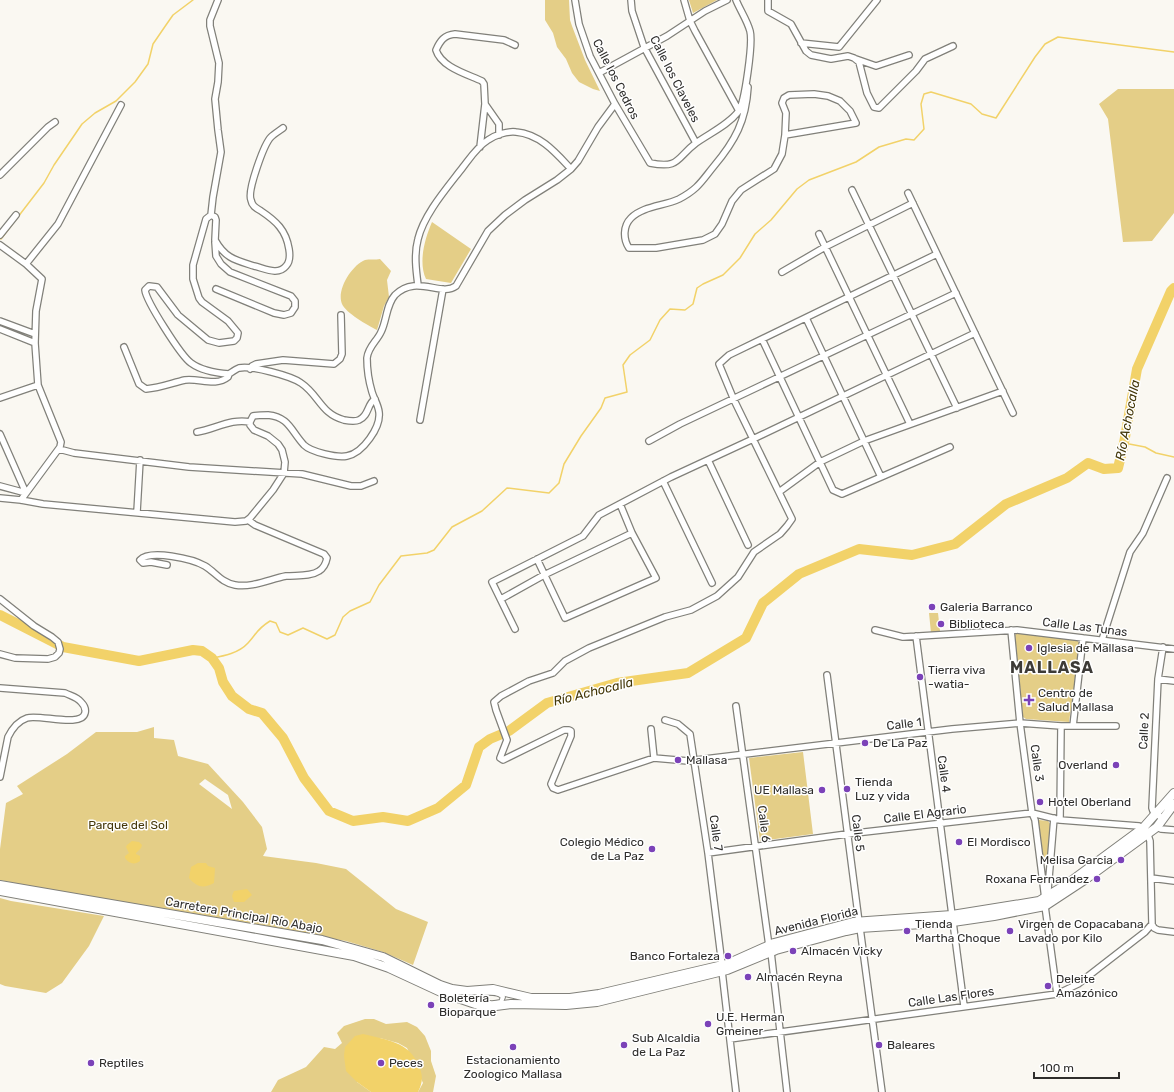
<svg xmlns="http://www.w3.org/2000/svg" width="1174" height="1092" font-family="Rubik,sans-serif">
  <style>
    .green { fill: #e4ce87; fill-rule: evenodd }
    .water { fill: #f2d269 }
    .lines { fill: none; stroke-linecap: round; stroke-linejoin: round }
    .stream { stroke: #f2d269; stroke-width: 1.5 }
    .river { stroke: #f2d269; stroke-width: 10 }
    .pedestrian-casing { stroke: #81807a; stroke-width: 6 }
    .minor-casing { stroke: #81807a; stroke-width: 8 }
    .secondary-casing { stroke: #81807a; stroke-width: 10 }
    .pedestrian { stroke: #fff; stroke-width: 4 }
    .minor { stroke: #fff; stroke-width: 5.5 }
    .secondary { stroke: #fff; stroke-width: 8 }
    .poi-dot { fill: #7b42b8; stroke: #fff; stroke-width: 1.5 }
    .labels { text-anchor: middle; stroke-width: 3; stroke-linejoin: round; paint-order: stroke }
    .street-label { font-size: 12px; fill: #2f2e2c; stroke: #fff }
    .poi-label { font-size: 12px; fill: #2f2e2c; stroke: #fff; text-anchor: start }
    .park-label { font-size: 12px; fill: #443709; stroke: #fff }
    .water-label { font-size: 13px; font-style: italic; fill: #433708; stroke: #fff }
    .district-label { font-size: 16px; font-weight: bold; letter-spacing: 1px; fill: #3d3b37; stroke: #fff }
  </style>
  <rect width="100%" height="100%" fill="#faf8f2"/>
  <!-- green -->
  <path class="green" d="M545,0h24l1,20 2,6 13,34 15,31 -7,-2 -14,-7 -7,-9 -6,-14 -9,-12 -4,-14 -8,-13z
    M689,0h28l-24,13z
    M1118,89h56v124l-22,28 -29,1 -15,-123 -9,-15z
    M432,222l39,27 -20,34 -25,-4c-8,-17 -1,-41 6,-57z
    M380,259l11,12 -4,9 2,17 -5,9 -7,24c-10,-5 -31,-17 -35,-26 -6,-14 10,-39 23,-44 4,-1 11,0 15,-1z
    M929,613h9l2,18 -9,2z
    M1017,633l60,7 3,4 -11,78 -43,-3 -3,-2 -8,-82z
    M154,727v11l20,2 4,16 30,8 35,38 19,25 5,22 -4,7 53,7 30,6 50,40 32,13 -15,43 -30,-13 -37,-11 -159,-28 -113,-18 -74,-15v-31l6,-46 17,-9 -6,-8 50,-32 29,-22h41zM205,779l23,16 4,14 -33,-25z
    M803,752l10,82 -53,7 -11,-83z
    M1039,820l9,1 4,5 -4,40 -2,2v-6h-2l-6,-39z
    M0,898l11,3 93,15 -15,30 -27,37 -16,10 -41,-7 -5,-2z
    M365,1019h9l12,5 21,-2 10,5 8,9 6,15v10l5,15 -3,16h-15l5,-9 -16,-35 -9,-5 -18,-5 -23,44 14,10h-100l7,-12 28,-13 18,-20 11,2 7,-6 -5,-10 7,-7z"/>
  <!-- water -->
  <path class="water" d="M132,841l7,1 3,3 -1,3 -5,5v1l4,2v5c-5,4 -11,3 -15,-3v-2l4,-3 -3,-6 1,-2z
    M198,863h8l2,3 7,2 -1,15c-11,6 -17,4 -25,-5l2,-11z
    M247,889l5,6 -8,7h-10l-2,-6 2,-5z
    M363,1034c23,6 46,7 56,32 4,10 4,16 -1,26h-47l-14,-10 -11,-11 -2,-15 1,-9 10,-11z"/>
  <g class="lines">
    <!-- stream -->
    <path class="stream" d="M0,238l1,1 43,-56 10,-18 28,-41 13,-11 21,-12 19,-19 13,-18 5,-20 13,-19 7,-10 20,-15
      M1124,443l21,4 11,6 18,4
      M212,658c12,-2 27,-5 36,-15 9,-10 9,-14 22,-22l6,2 4,9 8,3 15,-7 24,11 8,-4 8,-18 7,-6 20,-9 9,-17 22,-29 26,-3 7,-3 18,-23 30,-16 25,-23 42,5 10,-10 5,-19 17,-28 20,-28 4,-10 22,-6 -4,-27 7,-10 20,-15 10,-20 10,-11 15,1 8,-6 4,-16 6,-4 20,-9 17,-17 15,-24 16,-14 26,-31 12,-9 47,-18 23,-15 27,-8 8,1 10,-11 -3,-25 3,-10 7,-2 40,12 11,10 14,4 39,-61 10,-13 13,-7 116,15"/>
    <!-- river -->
    <path class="river" d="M0,615l63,32 76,14 54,-11 9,1 10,7 7,10 4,14 9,14 17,13 13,4 21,25 21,40 25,33 24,10 30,-4 25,4 30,-13 28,-23 13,-38 11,-8 19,-8 38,-28 70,-20 71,-10 58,-35 17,-35 36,-29 60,-25 53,6 43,-11 51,-40 61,-26 21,-15 16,6 14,-1 6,-25 13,-74 34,-78 3,-3"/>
    <defs>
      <path id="pedestrian" d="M481,993c7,0 17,-2 22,4l-2,5c-8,2 -16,2 -23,-3v-3z"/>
      <path id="minor" d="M575,0l4,24 11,32 25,48 35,59c30,6 26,-5 46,-20 14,-10 32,-18 42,-31 7,-8 15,-70 12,-81 -3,-11 -10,-21 -14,-31
        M631,0l1,11 12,36 52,96
        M684,0l6,21 5,10 44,80
        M768,0v11l23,13 15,27 5,4 20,4 17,-3 6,2 5,4 8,31 7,14 5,1 37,-37 9,-12 28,-13
        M801,43l38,4 38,-47
        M856,59l20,7 33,-11
        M599,73l68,-37 38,-25 22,-11
        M746,85l2,2c-2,34 -13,54 -34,79 -13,16 -16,23 -35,33 -15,7 -36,7 -48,19 -8,8 -8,21 -2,30h27l47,-8 12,-6 7,-10 10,-23 9,-11 33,-21 8,-15 3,-19 71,-12 -6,-12 -10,-10 -12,-5 -14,-2 -25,1 -5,3 -2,5 4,10 -1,22
        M499,135v-11l-14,-20 -1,-20 -2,-3c-15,-7 -41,-14 -46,-31 4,-9 8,-15 19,-16l49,6 11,5
        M480,147l5,-43
        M0,175l48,-48 7,-5
        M852,190l105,218
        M908,193l105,220
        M211,215l2,-18 8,-45 -3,-22 -3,-31 3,-17 1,-19 -9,-37v-6l8,-20
        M819,234l91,190
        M0,235l16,-20
        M215,242l1,14 5,8 9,8 61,24 4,5v6l-4,6 -7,2 -10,-2 -58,-24
        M0,245l26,19 16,15 -6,32 -1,32 3,42 23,57 -1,5 -39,53
        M937,254l-208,101 -10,9 15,36 58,119 -5,7 -7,8 -26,18 -16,25 -21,19 -26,14 -26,7 -76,31 -24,13 -12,12 -24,8 -28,15 -7,6 2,8 11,30 -7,18 3,2 61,-30h5l2,1v5l-20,48 2,4 5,2 96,-32 34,3 264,-32 68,-6 41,3h55
        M26,264l32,-40 63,-119
        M782,272l43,-25 88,-44
        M418,285c-2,-15 -4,-31 0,-46 6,-25 29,-51 45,-72 7,-9 14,-20 25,-27 7,-5 19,-9 28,-8 24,2 40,21 55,37
        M806,318l75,159
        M0,321l35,13
        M0,329l35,14
        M762,339l71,151 9,4 108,-47
        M124,347l15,37 7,5c14,-1 26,-6 39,-9 14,-2 31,7 43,-3l1,-3c3,-2 7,-5 10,-6 12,-3 52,8 62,15 18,12 20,31 43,37 5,1 11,2 15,0 10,-4 8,-16 16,-21
        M250,369l2,-3 4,-2 27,-4 51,4 6,-5 2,-5 -1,-39
        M229,374c-14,-1 -27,-3 -38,-11 -10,-7 -45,-62 -46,-73l4,-4 8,1 21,28 30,25 11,3 15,-2 3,-3 1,-5 -10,-12 -26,-19 -3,-4 -6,-19v-14l13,-46 5,-4 4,2 1,3 -1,20c10,18 20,20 39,26 10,2 24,10 32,0 4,-4 4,-11 3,-17 -3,-19 -13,-28 -28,-38 -5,-3 -9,-5 -10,-11 -4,-9 13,-56 20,-63 3,-3 8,-6 12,-9
        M0,398l38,-13
        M420,420l23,-131
        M197,432c18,-3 35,-14 53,-10
        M0,434l26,59
        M649,441l31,-17 276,-131
        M59,449l15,4 115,14 113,7 49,12h10l13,-5
        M708,460l40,85
        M663,481l49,102
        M0,486l26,7
        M779,492l41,-30 44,-21 139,-50
        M0,498l21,2 22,4 192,18 11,-1 4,-3 23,-28 11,-17 1,-11 -3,-12 -4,-6 -10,-8 -14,-6 -4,-5v-3l3,-6c5,-1 10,-1 15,-1 21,2 23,16 36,30 7,7 33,13 43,11 16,-3 34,-29 32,-44 -1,-8 -5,-13 -7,-20 -3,-10 -5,-23 -5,-34 1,-11 10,-17 14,-26 6,-12 5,-27 14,-37 21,-21 46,2 61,-9l32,-55 17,-16 20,-15 32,-20 14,-11 7,-8 20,-34 17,-23
        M137,512l3,-52
        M537,559l28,59 91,-40 -24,-45 -12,-29
        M167,565l-16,-3 -8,1 -3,-3c10,-11 53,-1 65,6 10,6 17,17 30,19 17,3 35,-6 51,-9 11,-1 24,1 33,-5 5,-3 7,-8 8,-13l-3,-4 -69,-29 -7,-5
        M0,599l34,27 18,11 6,5 2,7 -1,4 -4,4 -7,2 -33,-1 -15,-4
        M501,599l43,-24 88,-42
        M515,629l-23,-47 91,-46 16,-21 72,-38 82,-38 222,-106
        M875,630l28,7 114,-7 157,19
        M1011,630l9,93 12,90 3,7 10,79
        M916,636l36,279
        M1102,640l28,-88 13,-19 24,-55
        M1163,647l-5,32 -6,129 1,3 10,8
        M827,675l32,247
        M1158,679l16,2
        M0,688l65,5c6,3 12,4 16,9 3,3 5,7 4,11 -3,15 -46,1 -58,5 -9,3 -15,11 -19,19l-8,40
        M736,706l33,240
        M665,720l13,4 12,10 18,119 14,112
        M1073,726l10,-88
        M651,729l3,29
        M1060,820l1,-94
        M1157,827l4,2 13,1
        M708,853l139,-19 185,-21 28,7 79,6c7,3 9,8 11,15l2,83 2,4 4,2 16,2
        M1151,878l23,3
        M1046,897l2,-7 6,-72
        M1045,906l12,88
        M953,922l11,84
        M860,928l22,164
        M771,952l16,140
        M722,971l14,121
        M730,1039l327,-45 21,-10 67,-52 7,-8"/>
      <path id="secondary" d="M0,885l322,55 61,17 57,28 12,4 15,2 26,-2 38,9h39l29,-4 128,-30 47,-21 79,-21 99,-7 87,-14 28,-17 76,-56 31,-35
        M0,891l354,65 35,12 54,25 38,13 7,1 23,-3 55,1 31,-3 130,-32 49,-20 70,-19 14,-3 93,-6 41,-6 51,-10 41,-27 71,-52 17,-23"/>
    </defs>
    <!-- pedestrian casing -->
    <use href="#pedestrian" class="pedestrian-casing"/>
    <!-- minor casing -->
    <use href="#minor" class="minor-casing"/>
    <!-- secondary casing -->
    <use href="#secondary" class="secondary-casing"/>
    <!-- pedestrian -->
    <use href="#pedestrian" class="pedestrian"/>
    <!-- minor -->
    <use href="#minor" class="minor"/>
    <!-- secondary -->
    <use href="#secondary" class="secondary"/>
  </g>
  <!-- markers -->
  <g class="poi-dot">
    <circle cx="932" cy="607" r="4"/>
    <circle cx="941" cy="624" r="4"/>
    <circle cx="1029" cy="648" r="4"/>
    <circle cx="920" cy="677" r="4"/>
    <path d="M1027 694h4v4h4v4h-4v4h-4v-4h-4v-4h4z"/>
    <circle cx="865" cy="743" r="4"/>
    <circle cx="678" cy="760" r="4"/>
    <circle cx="1116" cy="765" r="4"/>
    <circle cx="847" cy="789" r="4"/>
    <circle cx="822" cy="790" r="4"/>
    <circle cx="1040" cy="802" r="4"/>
    <circle cx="959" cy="842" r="4"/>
    <circle cx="652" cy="849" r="4"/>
    <circle cx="1121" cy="860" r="4"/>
    <circle cx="1097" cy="879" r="4"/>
    <circle cx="907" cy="931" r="4"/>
    <circle cx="1010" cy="931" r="4"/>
    <circle cx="793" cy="951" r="4"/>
    <circle cx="728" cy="956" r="4"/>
    <circle cx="748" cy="977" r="4"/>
    <circle cx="1048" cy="986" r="4"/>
    <circle cx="431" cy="1005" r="4"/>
    <circle cx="708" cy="1024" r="4"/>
    <circle cx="624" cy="1045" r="4"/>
    <circle cx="879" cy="1045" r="4"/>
    <circle cx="513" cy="1047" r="4"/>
    <circle cx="91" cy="1063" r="4"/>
    <circle cx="381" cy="1063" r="4"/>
  </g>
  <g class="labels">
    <!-- street labels -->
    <g class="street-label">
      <text transform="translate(616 79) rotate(63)" y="4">Calle los Cedros</text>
      <text transform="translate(675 79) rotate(63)" y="4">Calle los Claveles</text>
      <text transform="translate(1085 627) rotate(7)" y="4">Calle Las Tunas</text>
      <text transform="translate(904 724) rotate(-7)" y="4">Calle 1</text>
      <text transform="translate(1144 731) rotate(-87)" y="4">Calle 2</text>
      <text transform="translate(1037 763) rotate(82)" y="4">Calle 3</text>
      <text transform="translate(944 774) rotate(82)" y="4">Calle 4</text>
      <text transform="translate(925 814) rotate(-7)" y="4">Calle El Agrario</text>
      <text transform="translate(764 824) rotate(83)" y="4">Calle 6</text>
      <text transform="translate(716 833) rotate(82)" y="4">Calle 7</text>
      <text transform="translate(858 833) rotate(83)" y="4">Calle 5</text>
      <text transform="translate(244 915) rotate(10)" y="4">Carretera Principal Río Abajo</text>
      <text transform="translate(816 921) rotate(-14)" y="4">Avenida Florida</text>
      <text transform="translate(951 997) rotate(-8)" y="4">Calle Las Flores</text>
    </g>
    <!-- poi labels -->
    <g class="poi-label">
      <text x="940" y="611">Galeria Barranco</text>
      <text x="949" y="628">Biblioteca</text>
      <text x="1037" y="652">Iglesia de Mallasa</text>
      <text x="928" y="674">Tierra viva<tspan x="928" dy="14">-watia-</tspan></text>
      <text x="1038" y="697">Centro de<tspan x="1038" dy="14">Salud Mallasa</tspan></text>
      <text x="873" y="747">De La Paz</text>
      <text x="686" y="764">Mallasa</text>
      <text x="1108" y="769" text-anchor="end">Overland</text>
      <text x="855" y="786">Tienda<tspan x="855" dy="14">Luz y vida</tspan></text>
      <text x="814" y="794" text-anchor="end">UE Mallasa</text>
      <text x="1048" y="806">Hotel Oberland</text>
      <text x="644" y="846" text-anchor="end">Colegio Médico<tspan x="644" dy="14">de La Paz</tspan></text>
      <text x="967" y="846">El Mordisco</text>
      <text x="1113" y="864" text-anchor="end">Melisa Garcia</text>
      <text x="1089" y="883" text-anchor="end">Roxana Fernandez</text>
      <text x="915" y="928">Tienda<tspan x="915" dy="14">Martha Choque</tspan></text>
      <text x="1018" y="928">Virgen de Copacabana<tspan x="1018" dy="14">Lavado por Kilo</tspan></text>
      <text x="801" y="955">Almacén Vicky</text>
      <text x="720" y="960" text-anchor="end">Banco Fortaleza</text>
      <text x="756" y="981">Almacén Reyna</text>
      <text x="1056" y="983">Deleite<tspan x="1056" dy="14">Amazónico</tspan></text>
      <text x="439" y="1002">Boletería<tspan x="439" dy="14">Bioparque</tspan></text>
      <text x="716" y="1021">U.E. Herman<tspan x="716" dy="14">Gmeiner</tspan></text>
      <text x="632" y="1042">Sub Alcaldia<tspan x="632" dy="14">de La Paz</tspan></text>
      <text x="887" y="1049">Baleares</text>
      <text x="513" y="1064" text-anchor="middle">Estacionamiento<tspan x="513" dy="14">Zoologico Mallasa</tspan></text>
      <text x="99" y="1067">Reptiles</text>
      <text x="389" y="1067">Peces</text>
    </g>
    <!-- park labels -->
    <g class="park-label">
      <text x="128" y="829">Parque del Sol</text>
    </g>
    <!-- water labels -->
    <g class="water-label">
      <text transform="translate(1127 420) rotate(-79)" y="5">Río Achocalla</text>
      <text transform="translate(593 691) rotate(-14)" y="5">Río Achocalla</text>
    </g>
    <!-- district labels -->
    <g class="district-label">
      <text x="1052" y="673">MALLASA</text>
    </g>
  </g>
  <!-- scale -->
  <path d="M1034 1072v6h85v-6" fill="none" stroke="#2f2e2c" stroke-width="2"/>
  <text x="1040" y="1072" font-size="12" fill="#2f2e2c" stroke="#ffffff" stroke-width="3" paint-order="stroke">100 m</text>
</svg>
